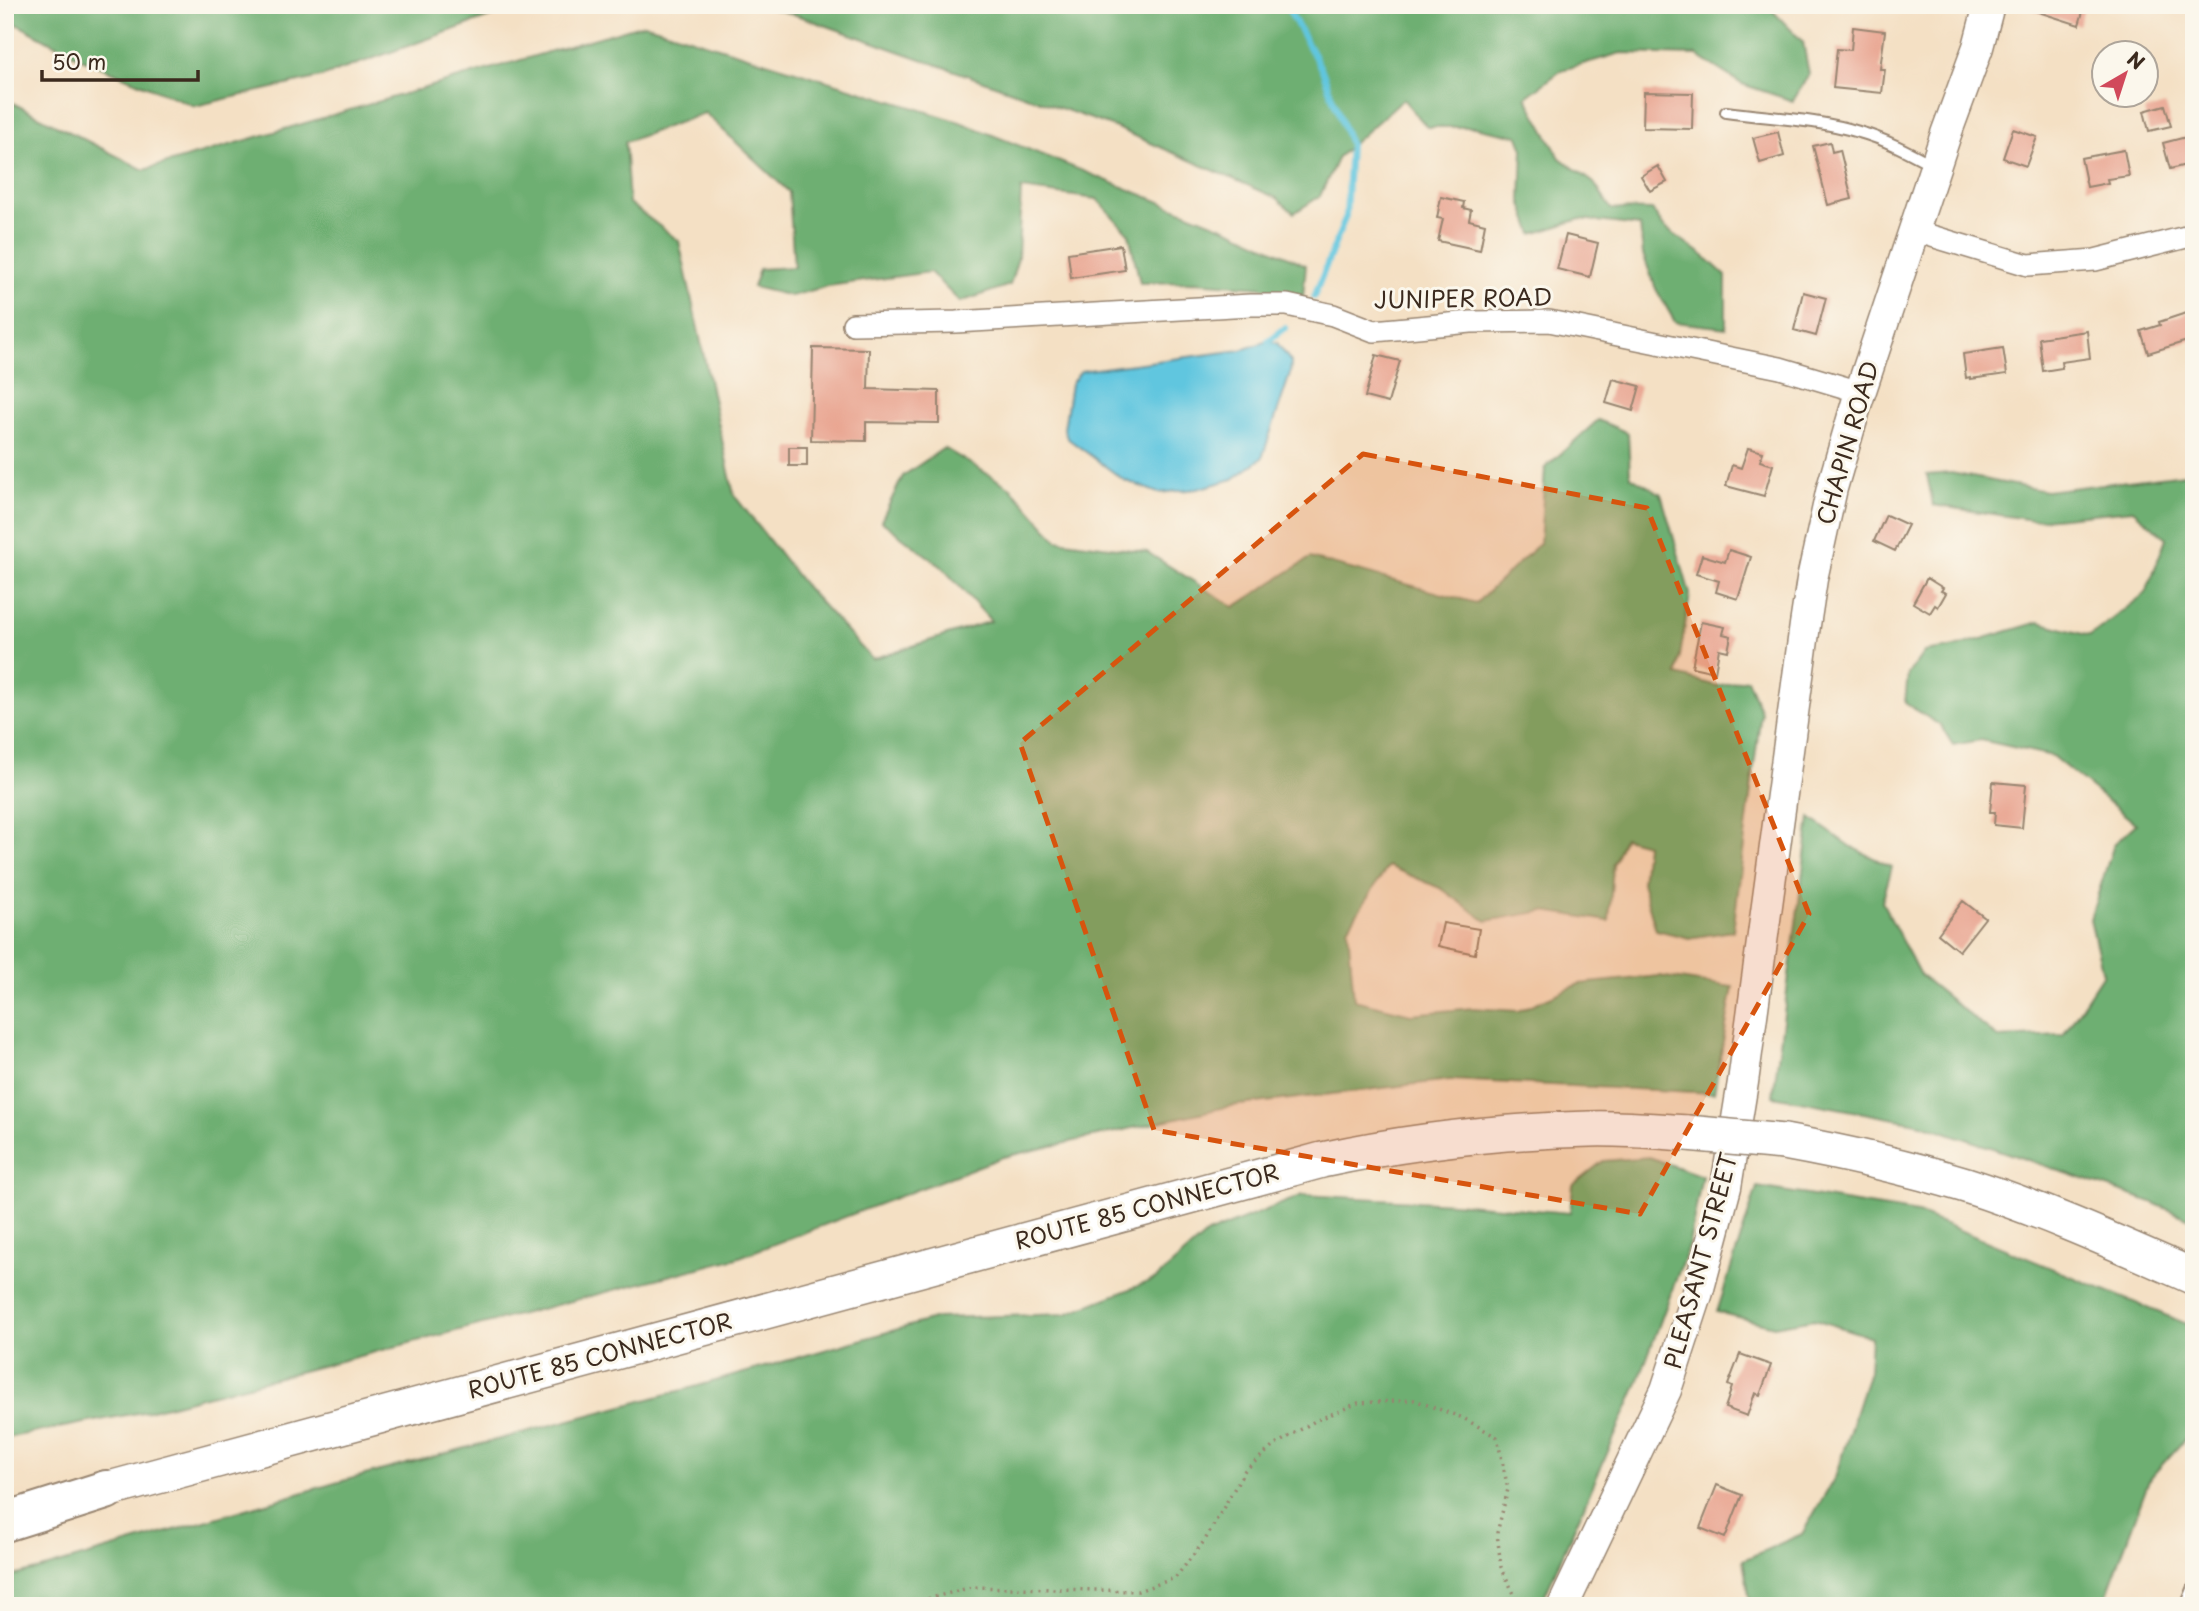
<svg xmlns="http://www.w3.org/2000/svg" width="2199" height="1611" font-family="'Playpen Sans',sans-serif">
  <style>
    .forest { fill: #6eaf72; stroke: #546c48; stroke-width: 2 }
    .water { fill: #61c6df; stroke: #4e787e; stroke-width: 2 }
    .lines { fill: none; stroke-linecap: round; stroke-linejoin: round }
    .stream { stroke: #61c6df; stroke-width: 6 }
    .building { fill: #e9a692 }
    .lane-casing { stroke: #988571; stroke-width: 14 }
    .street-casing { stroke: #988571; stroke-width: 24 }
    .secondary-casing { stroke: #988571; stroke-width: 33 }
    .primary-casing { stroke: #988571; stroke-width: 38 }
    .highway-casing { stroke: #988571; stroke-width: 42 }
    .path { stroke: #988571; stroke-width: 3.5; stroke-dasharray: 2 5; stroke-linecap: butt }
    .lane { stroke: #fff; stroke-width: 10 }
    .street { stroke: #fff; stroke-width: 21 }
    .secondary { stroke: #fff; stroke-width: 30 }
    .primary { stroke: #fff; stroke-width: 35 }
    .highway { stroke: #fff; stroke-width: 38 }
    .primary-bridge-casing { stroke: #988571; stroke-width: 38; stroke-linecap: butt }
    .primary-bridge { stroke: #fff; stroke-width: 35 }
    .marked { fill: #d7540e; fill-opacity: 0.2; stroke: #d7540e; stroke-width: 5; stroke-dasharray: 14 9; stroke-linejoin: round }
    .labels { text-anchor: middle; stroke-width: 6; stroke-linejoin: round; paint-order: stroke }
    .street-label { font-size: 23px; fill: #3b2a1e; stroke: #fbf7ec }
  </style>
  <rect width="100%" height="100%" fill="#fbf7ec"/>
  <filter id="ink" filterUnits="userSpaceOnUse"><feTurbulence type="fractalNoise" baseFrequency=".0143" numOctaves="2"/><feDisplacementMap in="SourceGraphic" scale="14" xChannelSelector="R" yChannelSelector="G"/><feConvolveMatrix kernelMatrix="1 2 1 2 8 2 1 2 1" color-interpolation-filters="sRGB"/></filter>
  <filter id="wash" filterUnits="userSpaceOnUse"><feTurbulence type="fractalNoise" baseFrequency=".00686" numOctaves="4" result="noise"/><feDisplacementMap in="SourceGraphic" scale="28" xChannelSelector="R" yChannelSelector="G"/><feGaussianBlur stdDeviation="1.57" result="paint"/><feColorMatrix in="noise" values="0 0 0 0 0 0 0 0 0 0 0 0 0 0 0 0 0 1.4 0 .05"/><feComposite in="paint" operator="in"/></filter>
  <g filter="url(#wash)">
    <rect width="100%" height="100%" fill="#f4e0c4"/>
    <!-- forest -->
    <path class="forest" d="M5,5h518l-202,72 -126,29 -111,-46 -79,-42z
      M759,5h1008l36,37 6,32 -16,27 -51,-17 -46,-29 -75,-2 -59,17 -36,27 34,61 34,25 17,26 41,1 12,17 39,28 23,21v52l-51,-6 -19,-33 -13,-35 -3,-28 -60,-7 -47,15 -12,-33 2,-52 -5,-13 -44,-9h-47l-24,-28 -65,58 -18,39 -26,17 -17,-15 -163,-71 -318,-112z
      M644,24l316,98 273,109 73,34 -3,32 -42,-10 -67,-5 -54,1 -11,-49 -32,-35 -76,-10 -3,69 -8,27 -50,17 -30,-30 -102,14 -37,10 -38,-9 6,-18 35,-2 -5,-75 -84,-79 -80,29 4,61 50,38 55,254 71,91 67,73 119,-38 -49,-54 -61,-46 22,-45 41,-28 67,40 46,52 90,12 87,55 76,-49 166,45 64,-60 5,-75 53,-48 30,13 2,43 31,18 29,100 -13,81 40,11 30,-7 14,33 -28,219 -44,7 -33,-8 -14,-47 4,-39 -22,-6 -11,27 -4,56 -65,-10 -58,10 -44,-32 -54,-23 -40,62 6,72 57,14 62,-6 45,3 61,-27 80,-8 74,11 -19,106 -264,-13 -219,26 -228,51 -266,101 -589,153 -143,27v-1339l139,71z
      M1951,473l95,18 148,-18v748l-43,-19 -229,-78 -149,-28 37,-278 41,29 41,20 -10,35 38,73 78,63 65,-3 40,-61 -13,-55 24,-75 22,-20 -84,-68 -71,-16 -28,5 -12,-19 -36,-23 3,-29 16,-22 27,-4 88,-26 51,14 56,-43 20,-55 -33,-28 -100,10 -100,-15 -6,-30z
      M1649,1157l53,19 -13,68 -53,144 -96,218h-1535v-28l43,-11 287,-84 359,-96 243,-69 129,-4 90,-35 51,-45 96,-39 150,8 117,10 3,-28 30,-24z
      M1757,1187l161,26 276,114v102l-44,49 -43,116 -8,12h-348l-8,-46 59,-26 33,-57 34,-106 2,-34 -57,-18 -40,7 -57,-14z"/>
    <!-- water -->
    <path class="water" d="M1268,341l9,2 14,19 -1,12 -28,84 -29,21 -36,10 -39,4 -34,-13 -57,-42 -3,-9 7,-45 10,-13 160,-21z"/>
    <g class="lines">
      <!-- stream -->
      <path class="stream" d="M1286,5l36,65 28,74 -4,72 -32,81
        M1268,341l17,-13"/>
    </g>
    <g id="blocks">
      <!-- building -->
      <path class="building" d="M2029,5h56l-6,20 -50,-16z
        M1853,27l32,4 -5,38h5l-3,24 -49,-5 4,-39 14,1z
        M1644,92l49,1 -1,36 -49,-1z
        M2165,105l6,21 -22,5 -5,-20z
        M2013,129l24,8 -11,29 -23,-8z
        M1778,132l6,24 -24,7 -7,-25z
        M2194,135v28l-24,6 -7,-26z
        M1830,142l2,10 8,-2 12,49 -24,6 -15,-59z
        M2124,150l5,26 -22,3 1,4 -21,4 -6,-29z
        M1658,166l9,16 -17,9 -9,-15z
        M1441,197l23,5 -1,6 8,2 -2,10 16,4 -5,26 -42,-9 5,-22 -6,-1z
        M1566,235l32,8 -8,34 -33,-8z
        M1121,245l4,25 -54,8 -3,-25z
        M1803,292l23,6 -10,38 -22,-6z
        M2189,312l5,17v10l-46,14 -7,-22 19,-6 -1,-3z
        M2087,331l3,27 -29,4 1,6 -19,3 -4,-33z
        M813,348l56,1 -1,40 71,2v32l-73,-1v19l-55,-1z
        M2003,348l4,26 -37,5v-2l-4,1 -3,-24z
        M1376,355l24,6 -12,42 -23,-6z
        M1613,379l27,7 -7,25 -27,-8z
        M789,447h18v19h-18z
        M1748,448l15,4 -3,9 13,4 -9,31 -38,-10 6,-21 9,3z
        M1886,515l22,10 -13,26 -21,-10z
        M1729,550l22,7 -13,42 -22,-7 3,-11 -23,-7 6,-19 23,7z
        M1927,578l16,10 -2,3 5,2 -8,14 -3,-2 -5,8 -17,-10z
        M1701,622l24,5 -2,7 8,2 -3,15 -9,-2 -4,23 -23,-5z
        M1993,782l33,3 -4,43 -28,-3 1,-13h-5z
        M1963,901l22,17 -26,33 -21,-17z
        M1443,923l36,6 -4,25 -37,-8z
        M1740,1354l31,11 -11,30 -5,-2 -8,23 -22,-8 7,-21 -4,-2z
        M1717,1485l25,10 -17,43 -25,-10z"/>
    </g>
  </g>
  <g filter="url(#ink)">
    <use href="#blocks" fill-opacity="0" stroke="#988571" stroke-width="2"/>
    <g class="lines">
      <defs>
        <path id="lane" d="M1726,112c44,6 91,7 133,20 26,7 50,20 74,33
          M2186,1606l8,-19"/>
        <path id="street" d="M1915,231l113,34 67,-5 99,-25
          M853,324l103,-2 294,-17h37l46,10 41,16 97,-9 78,-1 231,47 80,24"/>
        <path id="secondary" d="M1563,1606l103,-216 32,-98 28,-105 17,-105 62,-457 7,-46 20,-91 26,-89 88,-265 32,-87 11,-42"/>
        <path id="primary" d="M1784,1142c61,11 122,25 182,43 78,25 153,59 228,92
          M106,1490l1216,-330c88,-19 178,-29 268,-31 32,-1 65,2 97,4"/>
        <path id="highway" d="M5,1522l101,-32"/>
      </defs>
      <!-- lane casing -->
      <use href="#lane" class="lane-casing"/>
      <!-- street casing -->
      <use href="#street" class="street-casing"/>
      <!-- secondary casing -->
      <use href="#secondary" class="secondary-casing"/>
      <!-- primary casing -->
      <use href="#primary" class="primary-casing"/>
      <!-- highway casing -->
      <use href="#highway" class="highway-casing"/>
      <!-- path -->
      <path class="path" d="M901,1606l71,-19 166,4 37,-13 30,-38 40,-70 30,-25 40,-24 43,-18 56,-3 49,18 34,19 11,52 -11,44 4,34 16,33 11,6"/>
      <!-- lane -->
      <use href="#lane" class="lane"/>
      <!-- street -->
      <use href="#street" class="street"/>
      <!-- secondary -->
      <use href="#secondary" class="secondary"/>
      <!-- primary -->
      <use href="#primary" class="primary"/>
      <!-- highway -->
      <use href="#highway" class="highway"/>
      <defs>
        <path id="primary-bridge" d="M1687,1133l97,9"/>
      </defs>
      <!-- primary-bridge casing -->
      <use href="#primary-bridge" class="primary-bridge-casing"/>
      <!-- primary-bridge -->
      <use href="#primary-bridge" class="primary-bridge"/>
    </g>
  </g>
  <!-- marked area -->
  <path class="marked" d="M1363,454l284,54 162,406 -169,300 -486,-84 -134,-387z"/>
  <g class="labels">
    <!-- street labels -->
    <g class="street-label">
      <text transform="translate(1463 299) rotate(-1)" y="8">JUNIPER ROAD</text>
      <text transform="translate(1848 443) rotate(-74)" y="8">CHAPIN ROAD</text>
      <text transform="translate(1147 1207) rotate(-15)" y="8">ROUTE 85 CONNECTOR</text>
      <text transform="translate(1701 1261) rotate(-75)" y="8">PLEASANT STREET</text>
      <text transform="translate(600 1356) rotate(-15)" y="8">ROUTE 85 CONNECTOR</text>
    </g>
  </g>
  <!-- margin -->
  <rect width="2199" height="1611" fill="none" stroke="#fbf7ec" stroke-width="28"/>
  <!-- north arrow -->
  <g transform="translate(2125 74) rotate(39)"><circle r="33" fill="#fbf7ec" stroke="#aea59a" stroke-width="2"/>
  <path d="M0-5L12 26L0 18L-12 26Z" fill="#d1495b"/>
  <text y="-10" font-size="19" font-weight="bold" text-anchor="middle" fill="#3b2a1e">N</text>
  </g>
  <!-- scale -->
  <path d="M42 70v10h156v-10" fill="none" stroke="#3b2a1e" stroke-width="3.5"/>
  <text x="52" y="70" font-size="21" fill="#3b2a1e" stroke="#fbf7ec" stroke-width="5" paint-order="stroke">50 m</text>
</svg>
